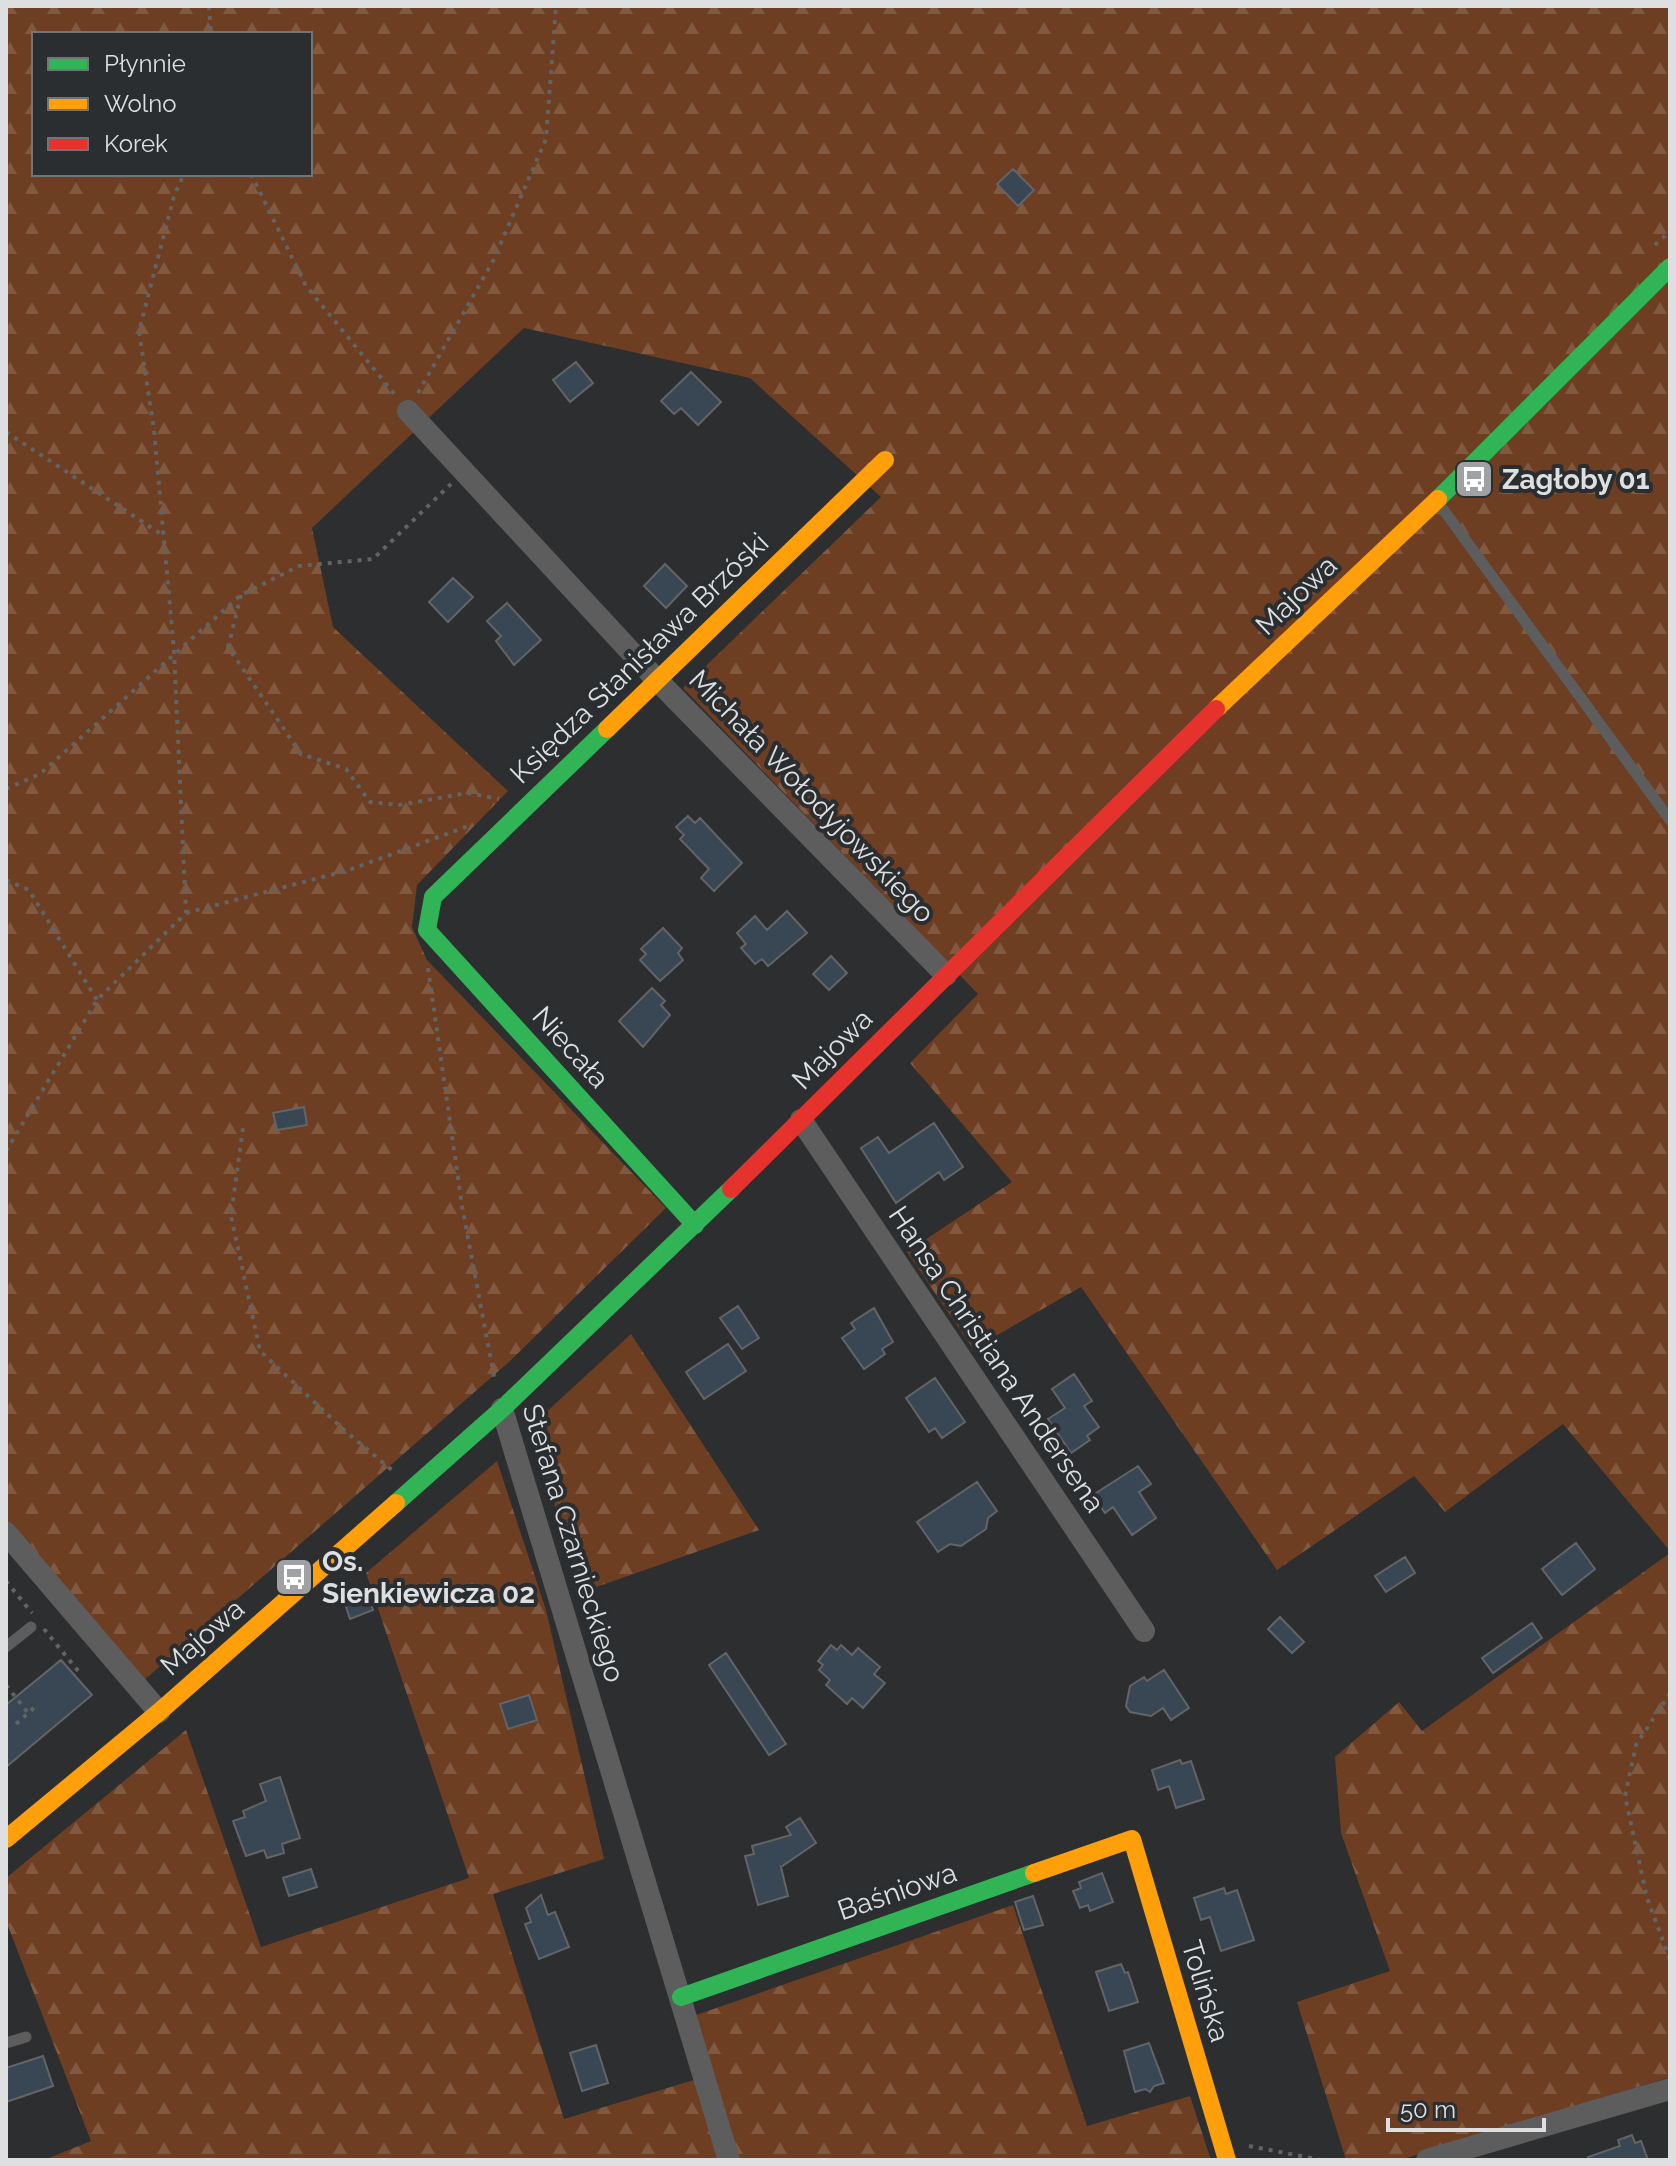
<svg xmlns="http://www.w3.org/2000/svg" width="1676" height="2166" font-family="Raleway,sans-serif">
  <style>
    .forest { fill: url(#forest-firs); fill-rule: evenodd }
    .building { fill: #384753; stroke: #626465; stroke-width: 2 }
    .lines { fill: none; stroke-linecap: round; stroke-linejoin: round }
    .path { stroke: #626363; stroke-width: 4; stroke-dasharray: 4 6; stroke-linecap: butt }
    .lane { stroke: #5d5d5d; stroke-width: 11 }
    .street { stroke: #5d5d5d; stroke-width: 22 }
    .fast { stroke: #30b455; stroke-width: 18 }
    .slow { stroke: #ff9f0a; stroke-width: 18 }
    .jam { stroke: #e5322d; stroke-width: 18 }
    .labels { text-anchor: middle; stroke-width: 8; stroke-linejoin: round; paint-order: stroke }
    .poi-label { font-size: 28px; font-weight: bold; fill: #dddfe1; stroke: #2b2e31; text-anchor: start }
    .street-label { font-size: 28px; fill: #dddfe1; stroke: #2b2e31 }
  </style>
  <defs>
    <pattern id="forest-firs" width="22" height="20" patternUnits="userSpaceOnUse" patternTransform="scale(2)"><rect width="22" height="20" fill="#6d3e21"/><path d="M5 1l3.5 6h-7zM16 11l3.5 6h-7z" fill="#815941"/></pattern>
  </defs>
  <rect width="100%" height="100%" fill="#2c2e30"/>
  <!-- forest -->
  <path class="forest" d="M6,6h1664v1545l-107,-127 -118,88 -31,-36 -137,94 -196,-283 -108,62 -66,-97 105,-70 -102,-119 68,-69 -295,-306 198,-191 -131,-119 -226,-50 -212,200 21,99 175,164 -91,94 -5,42 15,33 239,248 -157,154 -366,319 -137,-157zM34,34h276v140h-276z
    M631,1334l128,196 -177,62 -52,-165z
    M497,1461l49,149 58,249 -111,35 71,225 150,-45 -18,-59 317,-110 74,221 103,-30 21,64h-1167l47,-19 -85,-220v-43l180,-148 75,217 208,-69 -103,-305z
    M1670,1553v524l-270,83h-54l-49,-158 93,-31 -49,-138 -6,-76 64,-55 23,29z"/>
  <!-- building -->
  <path class="building" d="M1013,169l21,21 -16,16 -21,-22z
    M576,362l17,21 -23,19 -17,-22z
    M691,372l30,30 -23,23 -17,-17 -7,6 -13,-13z
    M665,564l22,22 -21,22 -22,-22z
    M453,578l20,19 -25,25 -19,-20z
    M507,603l34,37 -27,25 -18,-24 5,-5 -14,-15z
    M688,816l7,7 5,-5 42,45 -28,28 -13,-13 8,-9 -29,-30 4,-4 -8,-8z
    M787,911l20,22 -39,33 -6,-7 -7,5 -14,-16 5,-4 -9,-11 18,-17 12,14z
    M663,928l19,20 -4,5 5,7 -23,21 -20,-21 6,-6 -5,-5z
    M831,956l16,17 -18,17 -16,-16z
    M652,988l13,13 -4,4 9,10 -27,32 -24,-26z
    M304,1107l3,18 -30,5 -4,-17z
    M934,1123l29,44 -19,13 -5,-8 -43,31 -35,-55 17,-11 11,16z
    M738,1306l21,32 -17,11 -22,-31z
    M874,1308l19,34 -11,7 3,5 -21,15 -22,-31 13,-9 -4,-6z
    M728,1344l18,27 -42,28 -18,-27z
    M1074,1374l18,27 -8,5 15,21 -12,9 3,4 -19,13 -23,-34 17,-11 -13,-19z
    M935,1378l30,44 -23,16 -7,-10 -6,4 -23,-34z
    M1138,1466l13,18 -12,8 17,26 -24,17 -19,-28 -8,6 -12,-18z
    M977,1482l20,29 -9,7 -2,11 -25,17 -11,-2 -12,8 -21,-30z
    M1576,1543l19,26 -33,26 -20,-26z
    M1405,1557l10,16 -29,19 -11,-16z
    M365,1587l8,23 -23,9 -8,-24z
    M1280,1617l24,25 -12,11 -24,-24z
    M1532,1623l10,15 -49,35 -11,-15z
    M831,1645l6,5 4,-5 11,10 6,-7 22,19 -6,7 11,9 -22,25 -11,-10 -5,6 -21,-19 4,-5 -11,-10 4,-5 -5,-4z
    M726,1653l60,91 -17,11 -60,-90z
    M61,1660l31,35 -86,72v-62z
    M1164,1670l25,38 -18,12 -8,-12 -12,8 -21,-4 -4,-6 4,-20 14,-9 3,4z
    M529,1695l8,25 -29,9 -8,-25z
    M1180,1760l2,4 9,-3 13,38 -28,9 -7,-22 -11,4 -6,-20z
    M280,1777l20,61 -18,6 2,9 -17,5 -3,-8 -18,6 -13,-35 12,-4 -2,-6 23,-10 -6,-17z
    M800,1818l16,25 -35,24 7,29 -30,9 -13,-49 9,-2 -2,-8 39,-11 -5,-8z
    M311,1869l6,18 -28,9 -6,-18z
    M1102,1873l11,29 -23,9 -2,-6 -8,3 -7,-17 8,-3 -2,-6z
    M1224,1888l2,6 11,-4 17,50 -33,11 -11,-34 -9,3 -7,-22z
    M541,1895l7,20 7,-3 14,35 -30,12 -14,-35 6,-2 -5,-14z
    M1033,1896l10,29 -19,5 -9,-28z
    M1121,1964l4,9 3,-1 10,30 -29,9 -13,-39z
    M1149,2043l15,40 -10,3 -4,6 -5,-3 -10,3 -11,-41z
    M596,2045l12,38 -26,8 -12,-38z
    M43,2056l10,30 -47,16v-34z
    M1632,2135l3,8 6,-2 7,19h-59l-1,-3 32,-11 -2,-6z"/>
  <g class="lines">
    <!-- path -->
    <path class="path" d="M209,6l2,28
      M251,174l55,112 90,110
      M1655,245l15,-14
      M418,393l75,-132 53,-122 10,-133
      M6,432l158,104
      M241,595l-13,52 73,107 45,15 24,33 29,3 68,-12 32,6
      M6,789l34,-15 201,-179 58,-29 74,-7 78,-75
      M6,880l23,10 68,110
      M186,913l163,-43 122,-45
      M428,968l34,238 33,176
      M243,1128l-12,88 29,135 84,79 49,41
      M6,1151l91,-151 89,-87 -12,-262 -20,-221 -15,-99 35,-135 10,-22
      M6,1581l26,32
      M44,1629l35,43 -5,4
      M6,1685l22,28
      M1670,1693l-34,52 -11,51 22,102 23,62
      M16,1724l19,-17
      M1249,2146l72,14"/>
    <!-- lane -->
    <path class="lane" d="M1437,501l233,319
      M6,1647l25,-20
      M6,2043l20,-6"/>
    <!-- street -->
    <path class="street" d="M408,411l249,269 289,295
      M801,1120l343,511
      M502,1409l227,751
      M6,1533l153,179
      M1427,2160l243,-71"/>
    <!-- fast -->
    <path class="fast" d="M1438,499l232,-232
      M607,729l-174,168 -6,33 268,295
      M396,1503l106,-94 229,-220
      M681,1997l353,-124"/>
    <!-- slow -->
    <path class="slow" d="M1216,709l222,-210
      M607,729l278,-269
      M6,1839l153,-127 237,-209
      M1034,1873l98,-34 95,321"/>
    <!-- jam -->
    <path class="jam" d="M731,1189l485,-480"/>
  </g>
  <!-- icons -->
  <defs>
    <symbol id="bus-square" viewBox="-11 -11 22 22"><rect x="-9" y="-9" width="18" height="18" rx="4" fill="#9fa1a3" stroke="#2b2e31"/><path d="M-5-6H5V4H4V6H2V4H-2V6H-4V4H-5ZM-3.5-4V0h7V-4ZM-3.5 1.2v1.5H-2V1.2ZM2 1.2v1.5H3.5V1.2Z" fill="#fff"/></symbol>
  </defs>
  <g fill-rule="evenodd">
    <use href="#bus-square" x="1452" y="457" width="44" height="44"/>
    <use href="#bus-square" x="272" y="1555" width="44" height="44"/>
  </g>
  <g class="labels">
    <!-- poi labels -->
    <g class="poi-label">
      <text x="1502" y="489">Zagłoby 01</text>
      <text x="322" y="1571">Os.<tspan x="322" dy="32">Sienkiewicza 02</tspan></text>
    </g>
    <!-- street labels -->
    <g class="street-label">
      <text transform="translate(1296 595) rotate(-44)" y="10">Majowa</text>
      <text transform="translate(639 658) rotate(-44)" y="10">Księdza Stanisława Brzóski</text>
      <text transform="translate(812 796) rotate(46)" y="10">Michała Wołodyjowskiego</text>
      <text transform="translate(571 1047) rotate(48)" y="10">Niecała</text>
      <text transform="translate(832 1049) rotate(-45)" y="10">Majowa</text>
      <text transform="translate(997 1359) rotate(56)" y="10">Hansa Christiana Andersena</text>
      <text transform="translate(574 1543) rotate(73)" y="10">Stefana Czarnieckiego</text>
      <text transform="translate(202 1637) rotate(-41)" y="10">Majowa</text>
      <text transform="translate(897 1891) rotate(-19)" y="10">Baśniowa</text>
      <text transform="translate(1206 1991) rotate(73)" y="10">Tolińska</text>
    </g>
  </g>
  <!-- border -->
  <rect width="1676" height="2166" fill="none" stroke="#dddfe1" stroke-width="16"/>
  <!-- legend -->
  <rect x="32" y="32" width="280" height="144" fill="#2b2e31" stroke="#727577" stroke-width="2"/>
  <rect x="48" y="58" width="40" height="12" fill="#30b455" stroke="#727577" stroke-width="2"/>
  <text x="104" y="72" font-size="24" fill="#dddfe1">Płynnie</text>
  <rect x="48" y="98" width="40" height="12" fill="#ff9f0a" stroke="#727577" stroke-width="2"/>
  <text x="104" y="112" font-size="24" fill="#dddfe1">Wolno</text>
  <rect x="48" y="138" width="40" height="12" fill="#e5322d" stroke="#727577" stroke-width="2"/>
  <text x="104" y="152" font-size="24" fill="#dddfe1">Korek</text>
  <!-- scale -->
  <path d="M1388 2118v12h156v-12" fill="none" stroke="#dddfe1" stroke-width="4"/>
  <text x="1400" y="2118" font-size="24" fill="#dddfe1" stroke="#2b2e31" stroke-width="6" paint-order="stroke">50 m</text>
</svg>
